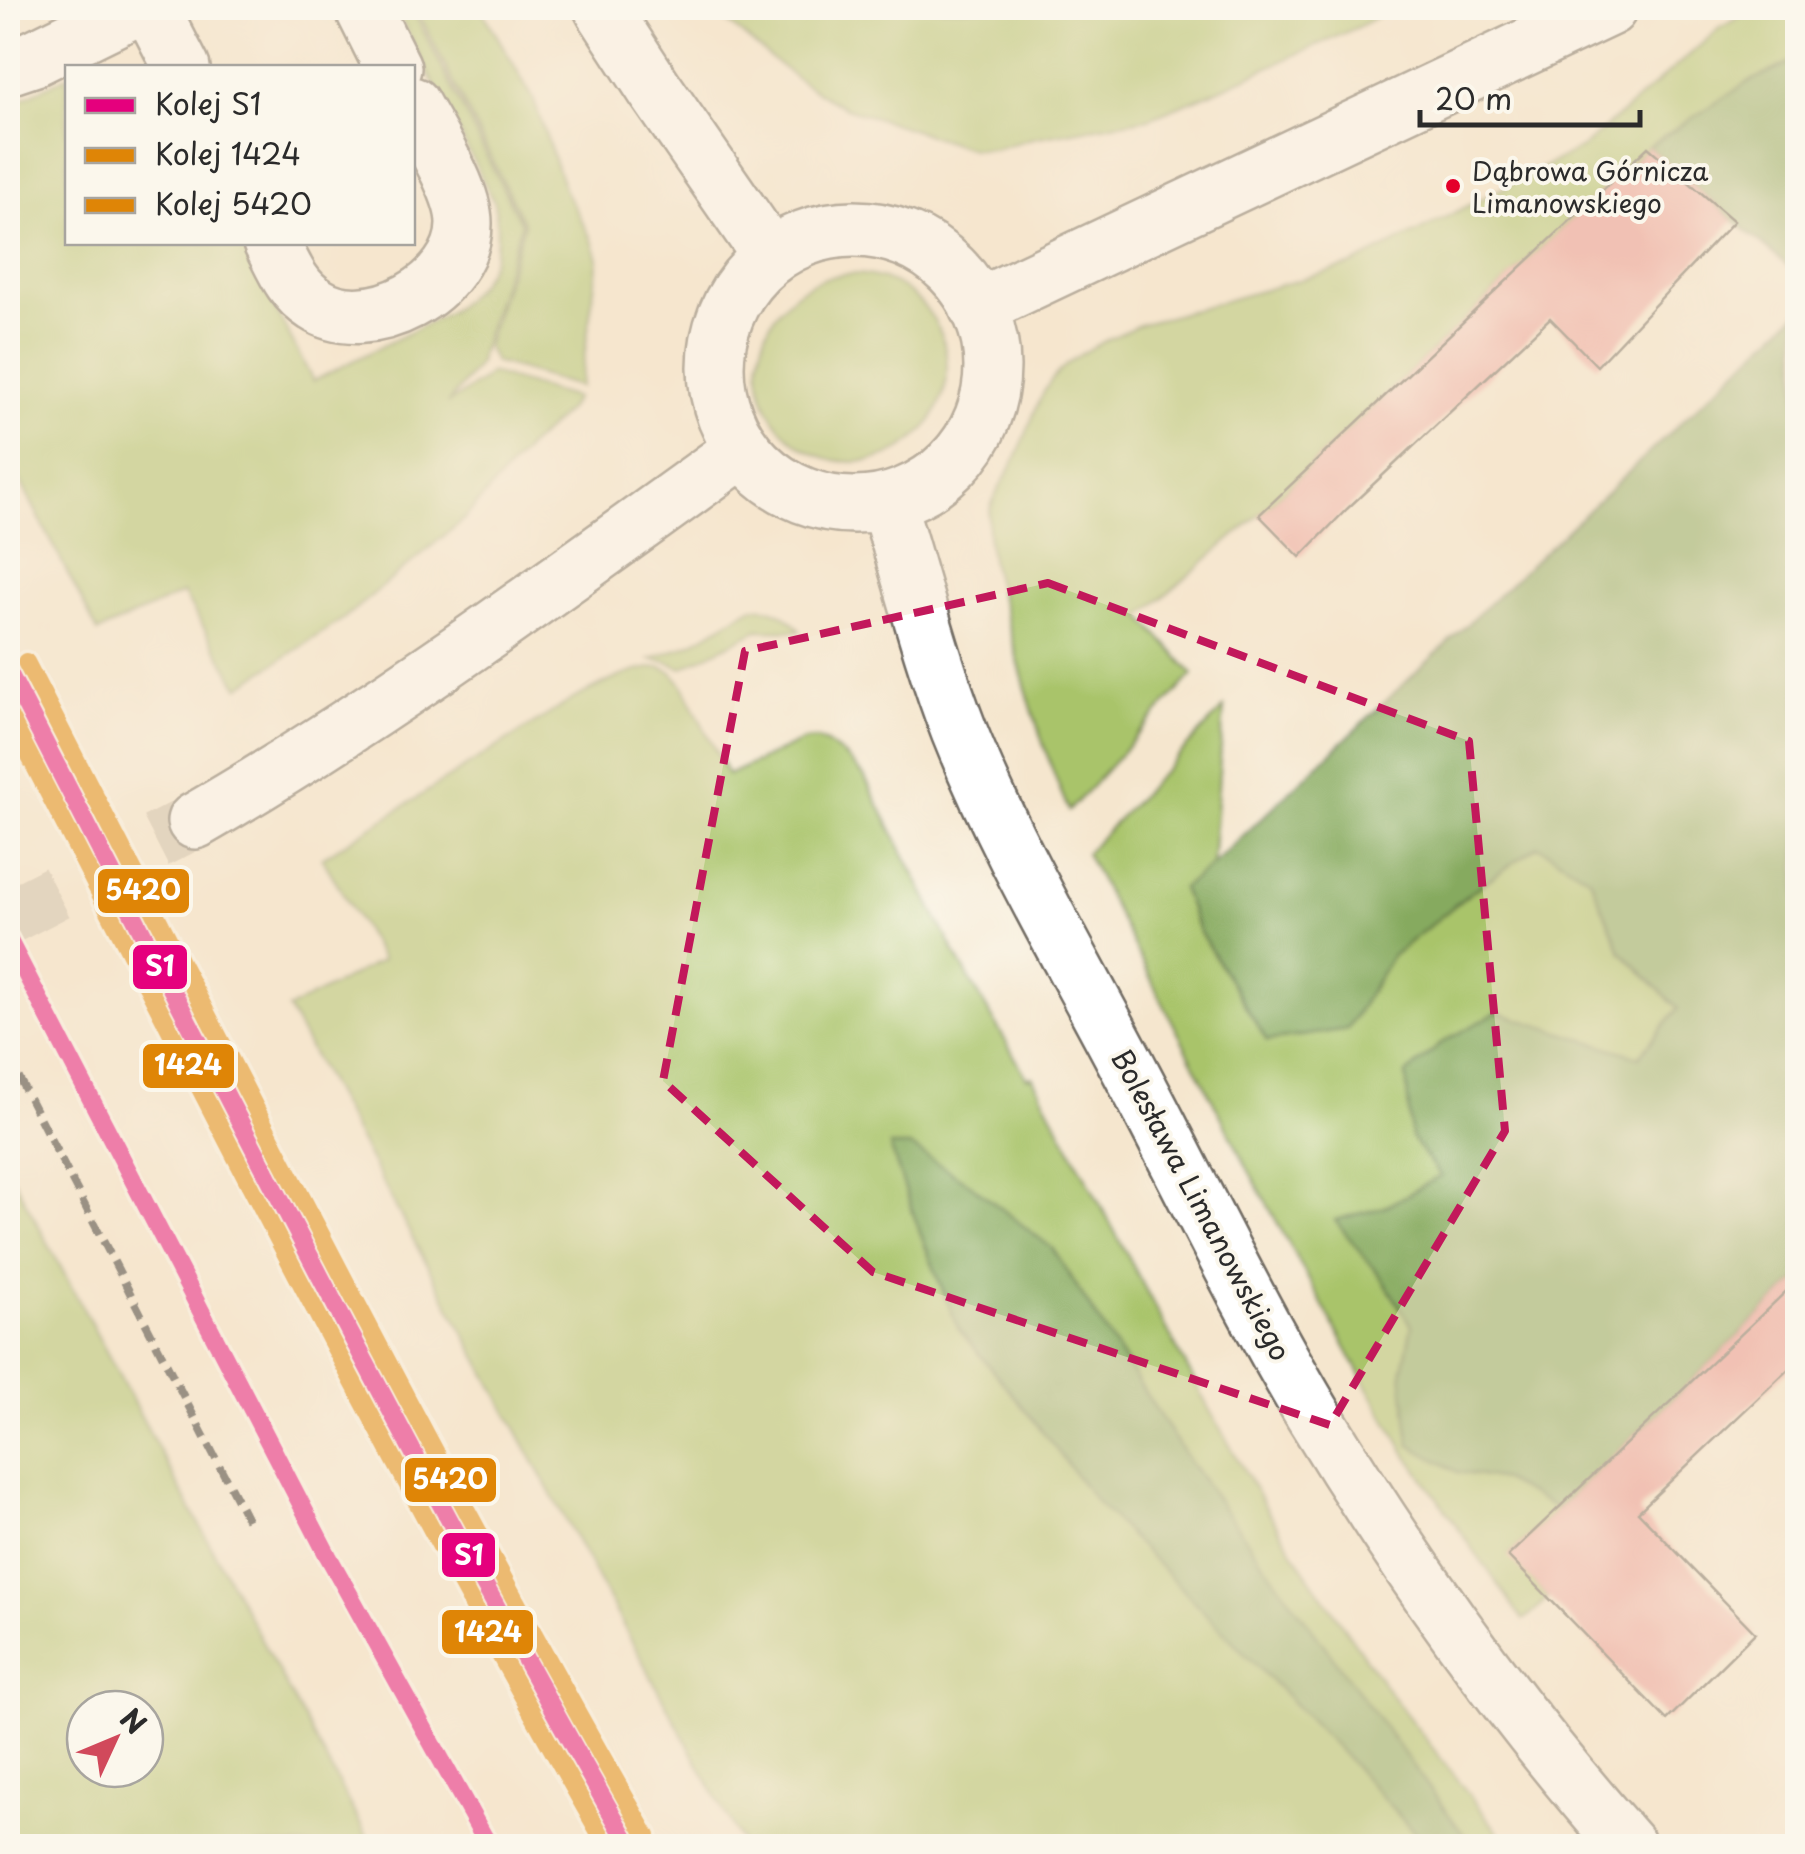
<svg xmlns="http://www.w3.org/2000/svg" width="1805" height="1854" font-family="'Playpen Sans',sans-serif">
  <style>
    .green { fill: #a9c46a; stroke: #6a784a; stroke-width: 2.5; fill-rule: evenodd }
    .forest { fill: #86aa5e; stroke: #586a44; stroke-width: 2.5 }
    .building { fill: #ec9694 }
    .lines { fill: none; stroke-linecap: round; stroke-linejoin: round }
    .minor-tunnel { stroke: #cdc1ad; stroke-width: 55; stroke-dasharray: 55 28; stroke-linecap: butt }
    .minor-casing { stroke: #726c64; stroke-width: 60 }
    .minor { stroke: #fff; stroke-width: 55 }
    .rail { stroke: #2b2b2b; stroke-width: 8; stroke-dasharray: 15 8; stroke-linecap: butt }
    .rail-1-casing { stroke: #fbf7ec; stroke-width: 25 }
    .rail-2-casing { stroke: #fbf7ec; stroke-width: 25 }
    .rail-3-casing { stroke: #fbf7ec; stroke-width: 25 }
    .rail-1 { stroke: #e5007d; stroke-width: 18 }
    .rail-2 { stroke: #df8506; stroke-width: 18 }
    .rail-3 { stroke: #df8506; stroke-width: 18 }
    .marked { fill: none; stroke: #c2185b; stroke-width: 8; stroke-dasharray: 20 12; stroke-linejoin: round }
    .bus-dot { fill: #e4002b; stroke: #fbf7ec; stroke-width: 4 }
    .labels { text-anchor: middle; stroke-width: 8; stroke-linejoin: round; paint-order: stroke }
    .bus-label { font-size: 26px; fill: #2b2b2b; stroke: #fbf7ec; text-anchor: start }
    .street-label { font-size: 28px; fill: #2b2b2b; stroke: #fbf7ec }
    .line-badge { stroke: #fbf7ec; stroke-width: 4 }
    .badge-label { font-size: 28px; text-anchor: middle; font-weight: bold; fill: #fff }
  </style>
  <rect width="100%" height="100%" fill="#fbf7ec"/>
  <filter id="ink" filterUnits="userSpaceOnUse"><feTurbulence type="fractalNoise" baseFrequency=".01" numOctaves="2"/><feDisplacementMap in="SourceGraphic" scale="20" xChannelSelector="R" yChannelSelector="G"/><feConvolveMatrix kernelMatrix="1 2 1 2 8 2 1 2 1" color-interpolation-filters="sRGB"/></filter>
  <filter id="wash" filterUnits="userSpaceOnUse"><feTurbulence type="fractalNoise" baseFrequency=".0048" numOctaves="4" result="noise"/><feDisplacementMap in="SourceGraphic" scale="40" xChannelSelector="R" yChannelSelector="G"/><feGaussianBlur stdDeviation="2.25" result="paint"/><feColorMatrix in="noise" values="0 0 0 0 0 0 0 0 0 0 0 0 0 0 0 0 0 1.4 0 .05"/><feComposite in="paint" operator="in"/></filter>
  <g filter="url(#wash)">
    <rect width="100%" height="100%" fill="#f5e6ce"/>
    <!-- green -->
    <path class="green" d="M395,8h17l109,216 -41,131 -1,8 -32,41 37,-25 6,-6 85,25 -7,12 -41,38 -64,72 -120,99 -104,68 -56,-94 -85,39 -90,-175v-351l59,-30 1,166 173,1 72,138 133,-67c42,-30 60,-62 47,-114z
      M416,8h65l52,90 32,93 27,49 6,19 -18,128 -85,-25 -9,-16 38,-122z
      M711,8h682l-35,19 -147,66 -62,25 -116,20 -39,11h-22l-126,-41c-50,-24 -92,-64 -135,-100z
      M1754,8h43v51l-49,23 -100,65 -389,368 -118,101 52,58 -124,137c-28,-64 -46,-131 -64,-198 -8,-30 -21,-65 -16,-98 3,-19 17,-37 26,-55 13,-25 21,-62 39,-83 20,-24 56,-39 85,-52l213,-60 231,-118 136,-118z
      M759 368a94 94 0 1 1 188 0a94 94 0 1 1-188 0Z
      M753,607c20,0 36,8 47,24l-42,-1 -76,38 -15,-6 -16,-3 37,-14z
      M661,667l11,5 10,12 46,91 76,-35 13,-1 10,4 20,15 17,18 94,183 69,119 5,-2 177,333 54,94 41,66 85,123 120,154h-37l-4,-3 -278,-380 -138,-215 -133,-18 39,98 79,96 57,75 244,250 89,97h-684l-455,-837 94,-49 -60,-102 251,-159c26,-13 58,-31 88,-32z
      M1224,708l-12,157 -30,23 17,43 68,110 80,-12 44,-72 80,-65 67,-46 52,32 31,73 57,57 -39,49 -228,80 30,39 -56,31v76l27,43 -10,47 56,99 45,8 55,29 -49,46 39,42 -9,11 -16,12 -116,-165 -40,-69 -119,-217 -162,-316z
      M8,1169l364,677h-364zM85,1709h60v60h-60z"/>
    <!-- forest -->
    <path class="forest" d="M1797,59v215l-149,-127 100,-65z
      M1797,313v967l-239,229 -55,-29 -45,-8 -48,-27 -8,-72 10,-47 -27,-43 -50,-63 50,-13 56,-31 -30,-39 -5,-63 37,-32 54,-30 142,45 39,-49 -57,-57 -31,-73 -52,-32 -67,46 -80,65 -44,72 -80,12 -68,-110 -17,-43 30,-23z
      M890,1146h20l60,38 82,64 138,215 282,383h-45l-89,-97 -244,-250 -57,-75 -79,-96 -39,-98z"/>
    <g id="blocks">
      <!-- building -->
      <path class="building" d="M1648,147l86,74 -137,145 -47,-48 -203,191 -47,48 -41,-42z
        M1798,1280v80l-160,152 117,121 -88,87 -159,-164z"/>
    </g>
  </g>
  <g filter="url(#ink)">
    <use href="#blocks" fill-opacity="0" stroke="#726c64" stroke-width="2.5"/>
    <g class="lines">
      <!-- minor-tunnel -->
      <path class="minor-tunnel" d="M8,917l187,-96"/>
      <defs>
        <path id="minor" d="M151,8l31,60
          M363,8l30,60
          M602,8l52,80 117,169
          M8,67l24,-8 104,-51
          M716 367a138 138 0 1 1 276 0a138 138 0 1 1-276 0Z
          M271,242c12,23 21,48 44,62 53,35 150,-16 149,-81 0,-33 -36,-88 -52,-118
          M977,307l632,-299
          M887,501c24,77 43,155 72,230 48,120 115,232 175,347 59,112 114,227 179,336 93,153 196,298 315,432
          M195,821c192,-111 369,-243 548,-372"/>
      </defs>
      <!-- minor casing -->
      <use href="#minor" class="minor-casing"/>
      <!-- minor -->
      <use href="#minor" class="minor"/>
      <!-- rail -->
      <path class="rail" d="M8,1057l240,464"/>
      <defs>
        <path id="rail-1" d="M8,671c203,394 402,790 622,1175
          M8,939l320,617 161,290"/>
        <path id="rail-2" d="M8,714c195,380 387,761 599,1132"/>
        <path id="rail-3" d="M26,662c203,394 401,789 621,1174"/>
      </defs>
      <!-- rail-1 casing -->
      <use href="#rail-1" class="rail-1-casing"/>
      <!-- rail-2 casing -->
      <use href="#rail-2" class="rail-2-casing"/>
      <!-- rail-3 casing -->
      <use href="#rail-3" class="rail-3-casing"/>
      <!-- rail-1 -->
      <use href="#rail-1" class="rail-1"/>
      <!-- rail-2 -->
      <use href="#rail-2" class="rail-2"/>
      <!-- rail-3 -->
      <use href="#rail-3" class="rail-3"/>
    </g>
  </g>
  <!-- marked area -->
  <path d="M0 0H1805V1854H0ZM1048,583l421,158 36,390 -175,294 -457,-153 -210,-191 82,-430z" fill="#f5e6ce" fill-opacity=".55" fill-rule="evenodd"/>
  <path class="marked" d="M1048,583l421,158 36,390 -175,294 -457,-153 -210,-191 82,-430z"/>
  <!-- markers -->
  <circle class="bus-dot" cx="1453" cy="186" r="9"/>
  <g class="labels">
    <!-- bus labels -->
    <g class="bus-label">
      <text x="1472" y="181">Dąbrowa Górnicza<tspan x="1472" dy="32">Limanowskiego</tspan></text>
    </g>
    <!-- street labels -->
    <g class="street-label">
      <text transform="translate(1201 1205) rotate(62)" y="10">Bolesława Limanowskiego</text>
    </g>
  </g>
  <g class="line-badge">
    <rect x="96" y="867" width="95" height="48" rx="10" fill="#df8506"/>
    <rect x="131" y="943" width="58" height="48" rx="10" fill="#e5007d"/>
    <rect x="141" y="1042" width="95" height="48" rx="10" fill="#df8506"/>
    <rect x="403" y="1456" width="95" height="48" rx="10" fill="#df8506"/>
    <rect x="440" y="1531" width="57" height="48" rx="10" fill="#e5007d"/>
    <rect x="440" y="1608" width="95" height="48" rx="10" fill="#df8506"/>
  </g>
  <g class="badge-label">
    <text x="143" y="900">5420</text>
    <text x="160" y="976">S1</text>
    <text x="188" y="1075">1424</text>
    <text x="450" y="1489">5420</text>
    <text x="469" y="1565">S1</text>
    <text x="488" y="1642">1424</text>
  </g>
  <!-- margin -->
  <rect width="1805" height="1854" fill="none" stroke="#fbf7ec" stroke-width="40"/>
  <!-- legend -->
  <rect x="65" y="65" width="350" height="180" fill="#fbf7ec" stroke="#a8a59f" stroke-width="2.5"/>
  <rect x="85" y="98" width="50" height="15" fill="#e5007d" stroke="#a8a59f" stroke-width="2.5"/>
  <text x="155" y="115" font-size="30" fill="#2b2b2b">Kolej S1</text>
  <rect x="85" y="148" width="50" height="15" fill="#df8506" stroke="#a8a59f" stroke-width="2.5"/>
  <text x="155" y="165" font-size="30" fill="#2b2b2b">Kolej 1424</text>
  <rect x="85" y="198" width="50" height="15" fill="#df8506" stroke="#a8a59f" stroke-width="2.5"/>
  <text x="155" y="215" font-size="30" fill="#2b2b2b">Kolej 5420</text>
  <!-- north arrow -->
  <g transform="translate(115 1739) rotate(46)"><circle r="48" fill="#fbf7ec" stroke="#a8a59f" stroke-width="2.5"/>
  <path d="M0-8L18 38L0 25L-18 38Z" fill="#d1495b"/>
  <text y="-15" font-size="28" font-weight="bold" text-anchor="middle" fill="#2b2b2b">N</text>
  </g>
  <!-- scale -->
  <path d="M1420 110v15h220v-15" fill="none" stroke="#2b2b2b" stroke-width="5"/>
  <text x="1435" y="110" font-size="30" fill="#2b2b2b" stroke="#fbf7ec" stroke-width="8" paint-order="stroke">20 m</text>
</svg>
